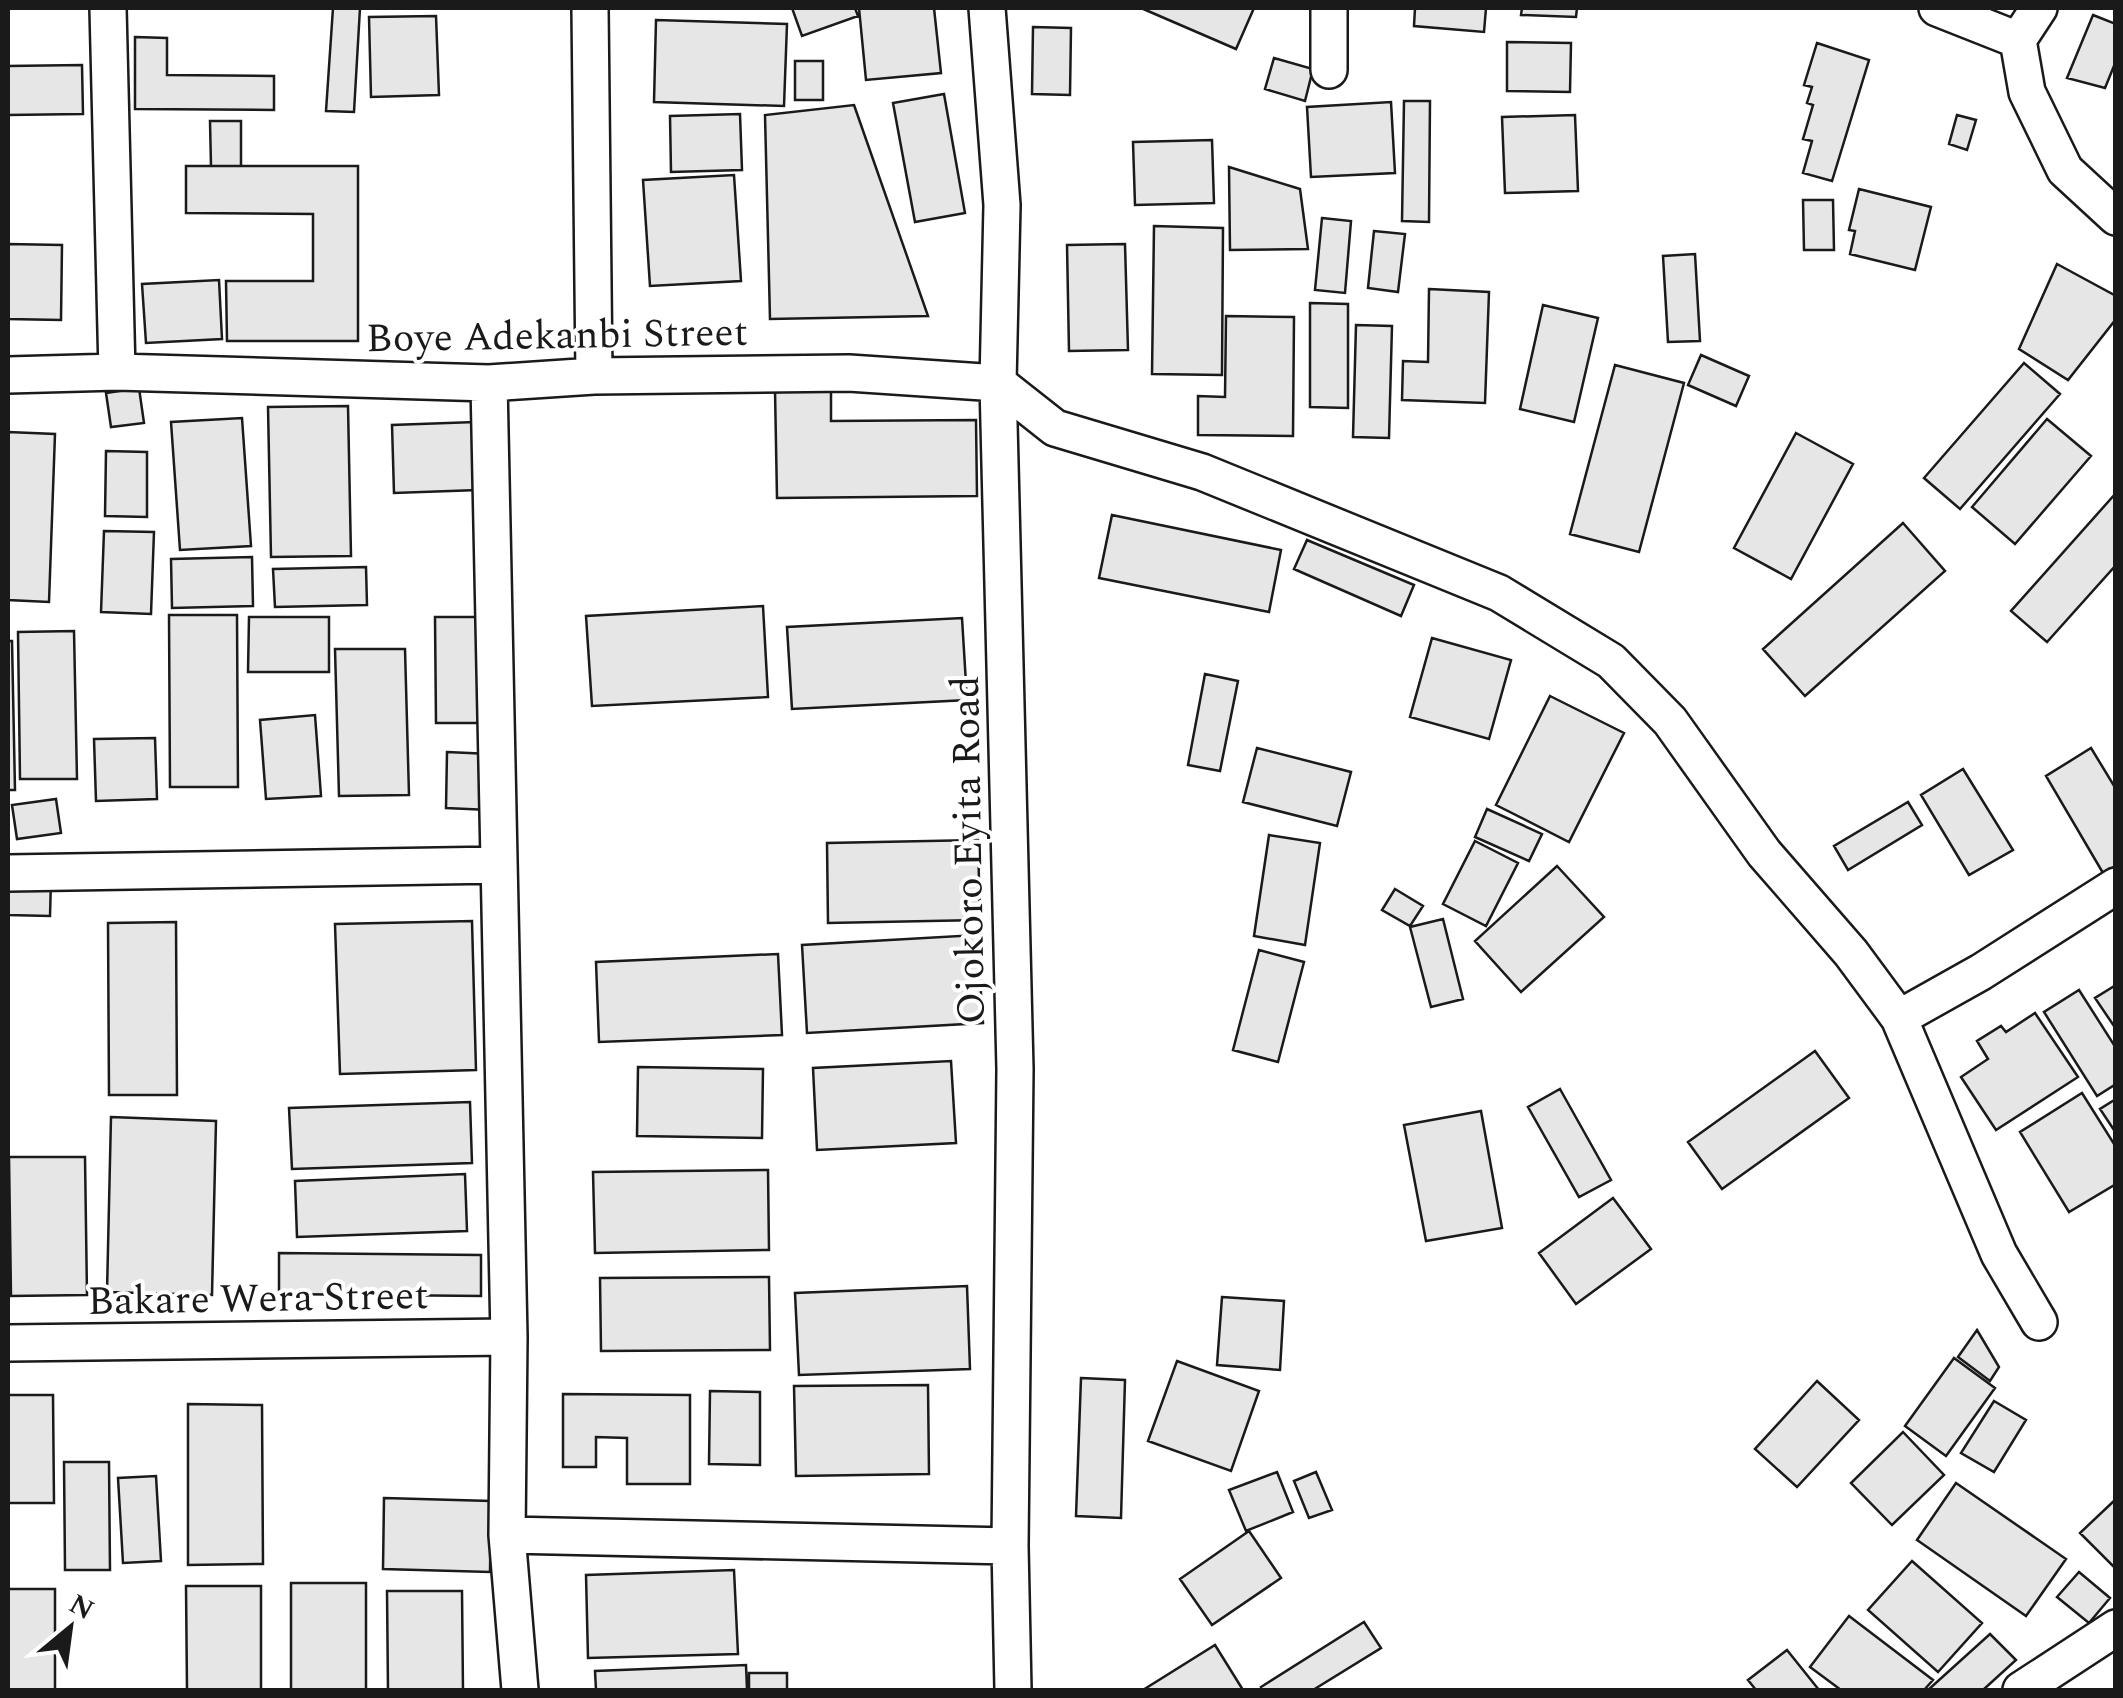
<svg xmlns="http://www.w3.org/2000/svg" width="2123" height="1698" font-family="Spectral,serif">
  <style>
    .building { fill: #e6e6e6; stroke: #1a1a1a; stroke-width: 2.5 }
    .lines { fill: none; stroke-linecap: round; stroke-linejoin: round }
    .street-casing { stroke: #1a1a1a; stroke-width: 40 }
    .street { stroke: #fff; stroke-width: 35 }
    .labels { text-anchor: middle; stroke-width: 8; stroke-linejoin: round; paint-order: stroke }
    .street-label { font-size: 40px; fill: #1a1a1a; stroke: #fff }
  </style>
  <rect width="100%" height="100%" fill="#fff"/>
  <!-- building -->
  <path class="building" d="M333,8h27l-6,104 -28,-1z
    M792,8h63l3,8 -56,20z
    M859,8h75l7,65 -75,7z
    M1141,8h113l-18,41z
    M1415,8h71l-2,24 -70,-6z
    M1522,8h55l-1,9 -55,-2z
    M2093,15l23,9v37l-11,27 -38,-10z
    M436,16l3,79 -68,2 -2,-80z
    M656,20l131,4 -3,82 -130,-4z
    M1033,27l38,1 -1,67 -38,-1z
    M135,37l32,1v37l107,1v34l-139,-1z
    M1507,42l64,1 -1,49 -63,-1z
    M1817,43l52,17 -37,121 -29,-8 9,-32 -9,-2 10,-34 -6,-2 5,-16 -8,-2z
    M1274,58l39,11 -8,32 -40,-12z
    M795,61h28v39h-28z
    M82,65l1,49 -75,1v-49z
    M944,94l21,119 -50,9 -22,-119z
    M1404,101h26l-1,121 -27,-1z
    M1391,102l4,71 -84,4 -4,-70z
    M854,105l74,211 -158,3 -5,-204z
    M740,114l2,56 -71,2 -1,-56z
    M1575,115l3,76 -73,2 -3,-76z
    M1957,115l19,5 -9,30 -18,-6z
    M210,121h31v45h-30z
    M1212,140l2,63 -79,2 -2,-63z
    M186,166h172v175h-131l-1,-60h87v-67l-127,-1z
    M1229,167l71,22 8,60 -78,1z
    M734,175l7,106 -91,5 -7,-106z
    M1859,189l72,18 -16,63 -65,-16 5,-23 -6,-1z
    M1803,200h30l1,50h-30z
    M1322,218l29,3 -6,72 -30,-3z
    M1154,226l69,2 -1,147 -70,-1z
    M1374,231l31,3 -7,58 -30,-4z
    M8,244l54,1 -1,75 -53,-1z
    M1125,244l3,106 -59,1 -2,-106z
    M1695,254l5,87 -32,1 -5,-86z
    M2057,264l59,32v23l-48,61 -49,-31z
    M219,280l3,59 -76,4 -4,-59z
    M1429,289l60,3 -4,111 -83,-3 1,-39 25,1z
    M1310,303l38,1v104l-38,-1z
    M1543,305l55,13 -24,104 -54,-13z
    M1226,316l68,1 -1,119 -95,-1v-39l27,1z
    M1356,325l36,1 -3,112 -36,-1z
    M1701,355l48,21 -13,30 -48,-21z
    M2024,363l36,31 -100,115 -36,-31z
    M1615,365l69,18 -45,169 -69,-18z
    M139,388l5,35 -33,4 -5,-34z
    M775,390h56v31l145,-1 1,76 -200,2z
    M348,406l3,150 -80,1 -3,-150z
    M242,418l9,128 -71,4 -9,-128z
    M2047,419l44,37 -76,88 -43,-37z
    M475,422l3,68 -84,3 -2,-68z
    M8,432l47,2 -6,168 -41,-2z
    M1796,433l57,31 -62,115 -57,-31z
    M106,451l41,1v65l-42,-1z
    M2116,493v72l-69,77 -36,-31z
    M1112,515l169,35 -12,62 -170,-34z
    M1903,523l42,48 -140,125 -42,-47z
    M104,531l50,1 -3,82 -50,-2z
    M1307,540l107,45 -13,31 -107,-47z
    M252,557l1,49 -81,2 -1,-49z
    M366,567l1,38 -92,2 -2,-38z
    M763,606l5,91 -176,9 -6,-90z
    M169,615h68l1,172h-68z
    M249,617h80v55h-81z
    M435,617h54l1,106h-54z
    M962,618l5,82 -175,9 -5,-82z
    M74,631l3,148h-57l-2,-147z
    M1432,638l79,22 -22,79 -79,-22z
    M8,641h4l3,149h-7z
    M335,649h70l4,146 -70,1z
    M1205,674l33,7 -18,90 -32,-6z
    M1550,696l74,37 -55,109 -73,-37z
    M315,715l6,81 -55,3 -6,-79z
    M155,738l2,61 -61,2 -2,-62z
    M1257,748l94,24 -14,54 -94,-24z
    M2091,748l25,41v77l-13,7 -57,-97z
    M447,752l43,2 -1,56 -43,-2z
    M1963,769l50,81 -44,25 -48,-80z
    M56,799l5,34 -44,6 -5,-34z
    M1908,802l14,23 -74,45 -14,-24z
    M1487,809l55,25 -13,27 -54,-24z
    M1269,835l51,8 -15,102 -51,-9z
    M978,840l2,80 -152,3 -1,-80z
    M1475,841l43,22 -32,63 -43,-22z
    M1557,866l47,51 -83,75 -46,-51z
    M8,878l43,2 -1,36 -42,-1z
    M1395,889l28,17 -13,20 -28,-16z
    M1443,919l20,80 -32,8 -21,-80z
    M472,921l4,149 -136,4 -5,-150z
    M176,922l1,173h-68l-1,-172z
    M977,935l6,88 -176,10 -5,-88z
    M1259,950l45,12 -26,100 -45,-12z
    M778,954l4,81 -183,7 -3,-80z
    M2116,985v44l-21,-31z
    M2079,990l37,58v36l-19,12 -53,-84z
    M2035,1013l43,64 -82,53 -35,-53 27,-18 -11,-18 24,-15 5,6z
    M1815,1051l34,47 -127,91 -34,-47z
    M951,1061l5,82 -139,7 -4,-82z
    M638,1067l125,2 -1,69 -125,-2z
    M1560,1089l51,91 -32,17 -51,-90z
    M2082,1093l34,54v37l-47,28 -49,-80z
    M2116,1099v34l-16,-24z
    M470,1102l2,61 -180,6 -3,-61z
    M1481,1111l21,117 -76,13 -22,-116z
    M111,1117l105,4 -4,174 -105,-3z
    M9,1157h76l2,138 -76,1z
    M768,1170l1,80 -174,3 -2,-81z
    M465,1174l2,57 -170,6 -2,-56z
    M1613,1198l38,51 -75,55 -37,-51z
    M279,1253l202,2v41l-202,-2z
    M769,1277l1,73 -169,1 -1,-73z
    M967,1286l3,83 -171,6 -4,-82z
    M1222,1297l62,4 -4,69 -63,-5z
    M1977,1330l22,37 -9,14 -32,-24z
    M1954,1358l41,30 -49,68 -41,-30z
    M1177,1361l82,30 -28,80 -83,-30z
    M1081,1378l44,2 -4,138 -45,-2z
    M1817,1381l42,39 -62,67 -42,-38z
    M928,1385l1,89 -133,2 -2,-90z
    M710,1391l50,1v73l-51,-1z
    M563,1394l127,1v89h-63v-46l-31,-1v30h-33z
    M8,1395h45l1,108h-46z
    M1994,1401l32,19 -32,52 -33,-19z
    M188,1404l74,1 1,159 -75,1z
    M1903,1432l41,43 -52,50 -41,-42z
    M64,1462h45l1,108h-45z
    M1277,1472l16,40 -47,19 -17,-41z
    M1316,1472l16,38 -23,8 -15,-37z
    M156,1476l5,85 -38,2 -5,-85z
    M1956,1483l110,76 -40,57 -109,-76z
    M384,1498l107,3 -1,71 -107,-3z
    M2116,1499v70l-36,-36z
    M1249,1531l32,47 -69,47 -32,-46z
    M1912,1561l70,62 -44,49 -70,-62z
    M734,1570l4,84 -150,4 -2,-83z
    M2079,1572l31,26 -21,25 -32,-26z
    M291,1583h75v107h-75z
    M186,1586h75v104h-74z
    M8,1589h47v101h-47z
    M387,1591h75l1,99h-75z
    M1849,1616l84,64 -9,10h-83l-31,-23z
    M1364,1622l17,26 -68,42h-50l-2,-3z
    M1990,1634l26,26 -33,30h-55z
    M1215,1645l28,45h-100z
    M1787,1650l32,40h-63l-8,-10z
    M746,1665l1,25h-151l-1,-19z
    M749,1673h38v17h-38z"/>
  <g class="lines">
    <defs>
      <path id="street" d="M108,8l9,364
        M590,8l4,368
        M987,8l15,197 -4,178 17,686 -5,477 3,144
        M1329,8v62
        M1937,8l81,32
        M2039,8l-21,32 9,52 38,78 51,47
        M8,375l109,-3 372,11 105,-7 255,-3 149,10
        M489,383l20,954 -2,198 13,155
        M998,383l57,45 147,44 297,121 112,68 59,60 94,132 87,100 48,65 100,236 40,68
        M8,873l491,-8
        M1899,1018l82,-46 135,-86
        M8,1343l501,-6
        M507,1535l503,11
        M2021,1690l95,-62"/>
    </defs>
    <!-- street casing -->
    <use href="#street" class="street-casing"/>
    <!-- street -->
    <use href="#street" class="street"/>
  </g>
  <g class="labels">
    <!-- street labels -->
    <g class="street-label">
      <text transform="translate(557 334) rotate(-1)" y="14">Boye Adekanbi Street</text>
      <text transform="translate(967 850) rotate(-91)" y="14">Ojokoro Eyita Road</text>
      <text transform="translate(258 1297) rotate(-1)" y="14">Bakare Wera Street</text>
    </g>
  </g>
  <!-- border -->
  <rect width="2123" height="1698" fill="none" stroke="#1a1a1a" stroke-width="20"/>
  <!-- north arrow -->
  <g transform="translate(70 1628) rotate(29)" stroke="#ffffff" stroke-width="8" paint-order="stroke">
  <path d="M0-8L18 38L0 25L-18 38Z" fill="#1a1a1a"/>
  <text y="-15" font-size="28" font-weight="bold" text-anchor="middle" fill="#1a1a1a">N</text>
  </g>
</svg>
